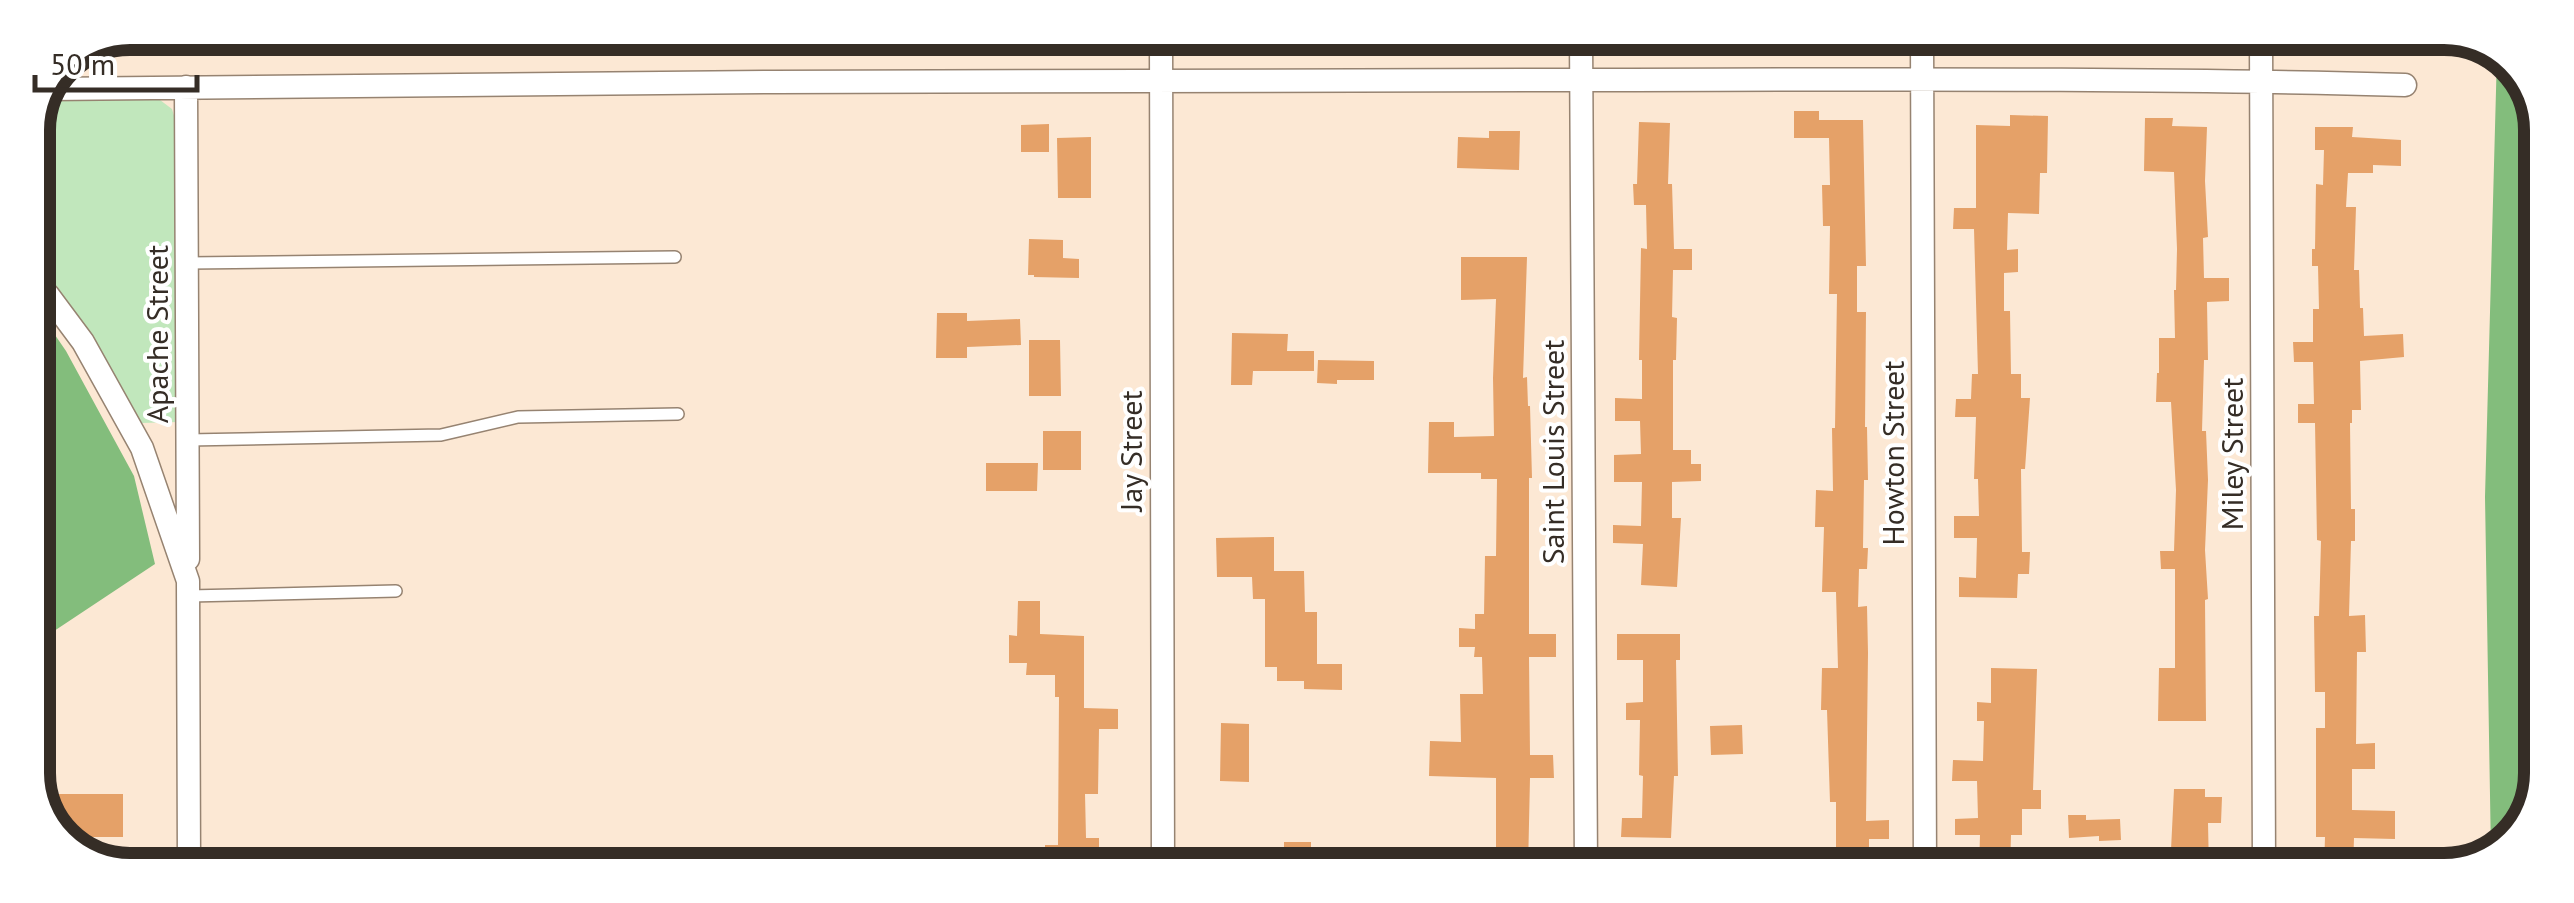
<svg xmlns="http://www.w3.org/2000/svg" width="2574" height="903" font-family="'PT Sans',sans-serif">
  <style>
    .green { fill: #c1e7bc }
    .forest { fill: #83bd7c }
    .building { fill: #e5a168 }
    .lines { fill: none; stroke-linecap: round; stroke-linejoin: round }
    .lane-casing { stroke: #968371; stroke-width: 14 }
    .street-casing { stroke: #968371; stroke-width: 25 }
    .lane { stroke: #fff; stroke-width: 11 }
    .street { stroke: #fff; stroke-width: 22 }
    .labels { text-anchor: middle; stroke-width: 8; stroke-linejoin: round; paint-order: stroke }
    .street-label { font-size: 30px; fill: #352d26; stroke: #fff }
    .rim { fill: none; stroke: #352d26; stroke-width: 12 }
  </style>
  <rect width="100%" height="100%" fill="#fce8d4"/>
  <!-- green -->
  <path class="green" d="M156,97l16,12 3,10 3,303 -36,1 -46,-76 -54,-72 -9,-7v-144l11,-26z"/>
  <!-- forest -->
  <path class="forest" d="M2497,54l24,16 20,53 -5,681 -33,47 -12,4 -6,-358z
    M33,303l33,48 68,125 21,88 -122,81z"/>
  <!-- building -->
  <path class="building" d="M1794,111h25v9h44l3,146h-9v46h9l-1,115h2l1,53h-4l-1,68h5l-1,21h-8l-1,38 9,-1 1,47 -2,168 23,-1v19h-20v30h-33v-67h-6l-3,-92h-6l1,-42h16l-2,-76h-14l2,-65h-9l1,-37 17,1 -1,-63h3l2,-134h-8l1,-68h-7l-1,-41h8l-1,-47h-35z
    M2010,115l38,1 -1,57h-7l-1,41 -31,-1 -1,37 11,-1v23l-14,1v38h6l1,63h10v24h9l-5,71h-4l1,83h8l-1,22h-11l-1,24 -58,-1v-20l17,1 1,-40h-23v-22h25l-1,-37h-4l2,-62h-21l1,-18h15l1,-25h6l-4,-145h-21l1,-21h22v-83l34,1z
    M2145,118h28l-1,8 35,1 -2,54 3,56 -5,1 1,40h25v23l-22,1 1,58h-4l-2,71h4l2,49 -3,70 3,49 -3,1 1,121h-48l1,-53h16v-99h-14l-1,-18h14l2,-61 -5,-88h-15l1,-29h2v-35h16l-1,-48h2l1,-41 -3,-77 -30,-1z
    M1639,122l31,1 -2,61h4l2,65h18v21h-19l-1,47 5,1 -1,42h-3v90h18v14h10v17l-29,1v36h9l-4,69 -36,-2 2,-41 -30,-1v-18l28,1 1,-44h-28v-27l27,-1 -1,-33h-25v-23l27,1v-39h-3l2,-112 6,1 -1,-44h-12l-1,-21h4z
    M1049,124v28h-28v-27z
    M2315,127h38l-1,10 49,3v26l-28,-1v8h-25l-2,34h10l-2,63h5l1,38h3l1,28 39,-2 1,23 -44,4 1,49h-9v13h-2l1,86h4v32h-4l-2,75 16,-1 1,37h-9l-1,92 19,-1v26h-23v41l43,1v28l-41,-1 -1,32h-29l1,-33h-9v-109h9v-36h-10l-1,-76h5l2,-75 -4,-1 -2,-117h-17v-19h16l-1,-42h-19l-1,-20h20v-33h6l-1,-43h-6v-17h3l1,-65 7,1 1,-35h-9z
    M1489,131h31l-1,39 -62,-2 1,-31 31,1z
    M1091,137v61h-33l-1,-60z
    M1029,239l34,1v18l16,1v19l-45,-1v-2h-6z
    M1461,257h66l-4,121 4,-1 1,29h2l2,72h-3v156h27v23h-27l1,98h23l1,23h-24l-2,91 -32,-1v-90l-67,-2 1,-35 31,1 -1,-48h23l-1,-37h-8l1,-10h-16v-19l16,1v-15h9l1,-58h11l1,-77h-16v-6h-53l1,-51h25v15l40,-1 -1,-58 3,-79 -35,1z
    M937,313h30v8l53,-2 1,26 -54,2v11h-31z
    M1232,333l56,1 -1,17h27v20h-61l-1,14h-21z
    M1029,340h31l1,56h-32z
    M1318,360l56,1v19h-37v4l-20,-1z
    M1043,431h38v39h-38z
    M986,463h52l-1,28h-51z
    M1274,537v34h30l1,41h12v52h25v26l-38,-1v-8h-27v-14h-12v-68h-12l-1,-22h-35l-1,-39z
    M1018,601h22v33l44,2v72l34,1v20h-19l-1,65h-13l1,44h13v30h-54v-23h13l1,-148h-4v-22h-29l1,-12h-18v-28l8,1z
    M1617,634h63v26h-4l2,116h-4l-3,62 -50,-1 1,-19h20l1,-42 -4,-1 1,-55h-14v-17l17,-1v-42h-26z
    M1991,668l46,1 -4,121h8v19h-19v26h-11l-1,35h-31l1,-35h-25v-16l23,-1 -1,-37h-25l1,-21 30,1 1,-40h-7v-19l14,1z
    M1221,723l28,1v58l-29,-1z
    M1742,725l1,29 -32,1 -1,-29z
    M2174,789h31v8h17l-1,26h-13l1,47h-39z
    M54,794h69v43h-38v18l-31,-22z
    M2068,815h18v5l34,-1 1,21 -22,1v-5l-30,2z
    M1284,842h27v26h-27z"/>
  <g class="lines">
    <defs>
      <path id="lane" d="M188,263l487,-6
        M188,440l253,-5 77,-18 160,-3
        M189,596l207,-5"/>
      <path id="street" d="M1161,35l2,833
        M1581,36l5,833
        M1922,36l3,833
        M2261,37l3,833
        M186,87l2,472
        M49,89c493,-7 987,-9 1480,-9 292,0 584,-3 876,5
        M33,279l15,16 35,47 59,106 46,133 1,285"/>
    </defs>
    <!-- lane casing -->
    <use href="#lane" class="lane-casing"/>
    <!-- street casing -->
    <use href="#street" class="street-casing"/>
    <!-- lane -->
    <use href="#lane" class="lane"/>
    <!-- street -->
    <use href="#street" class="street"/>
  </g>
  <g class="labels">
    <!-- street labels -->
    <g class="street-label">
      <text transform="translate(158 334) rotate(-90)" y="10">Apache Street</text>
      <text transform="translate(1132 451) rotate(-90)" y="10">Jay Street</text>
      <text transform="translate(1554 452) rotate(-90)" y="10">Saint Louis Street</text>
      <text transform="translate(1894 453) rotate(-90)" y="10">Howton Street</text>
      <text transform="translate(2233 454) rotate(-90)" y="10">Miley Street</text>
    </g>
  </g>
  <!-- crop -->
  <path d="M0 0H2574V903H0ZM130 50H2444A80 80 0 0 1 2524 130V773A80 80 0 0 1 2444 853H130A80 80 0 0 1 50 773V130A80 80 0 0 1 130 50Z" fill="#fff" fill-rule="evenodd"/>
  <path class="rim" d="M130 50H2444A80 80 0 0 1 2524 130V773A80 80 0 0 1 2444 853H130A80 80 0 0 1 50 773V130A80 80 0 0 1 130 50Z"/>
  <!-- scale -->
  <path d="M35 75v15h162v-15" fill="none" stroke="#352d26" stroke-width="5"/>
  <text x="50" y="75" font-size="30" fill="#352d26" stroke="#ffffff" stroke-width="8" paint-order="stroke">50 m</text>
</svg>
